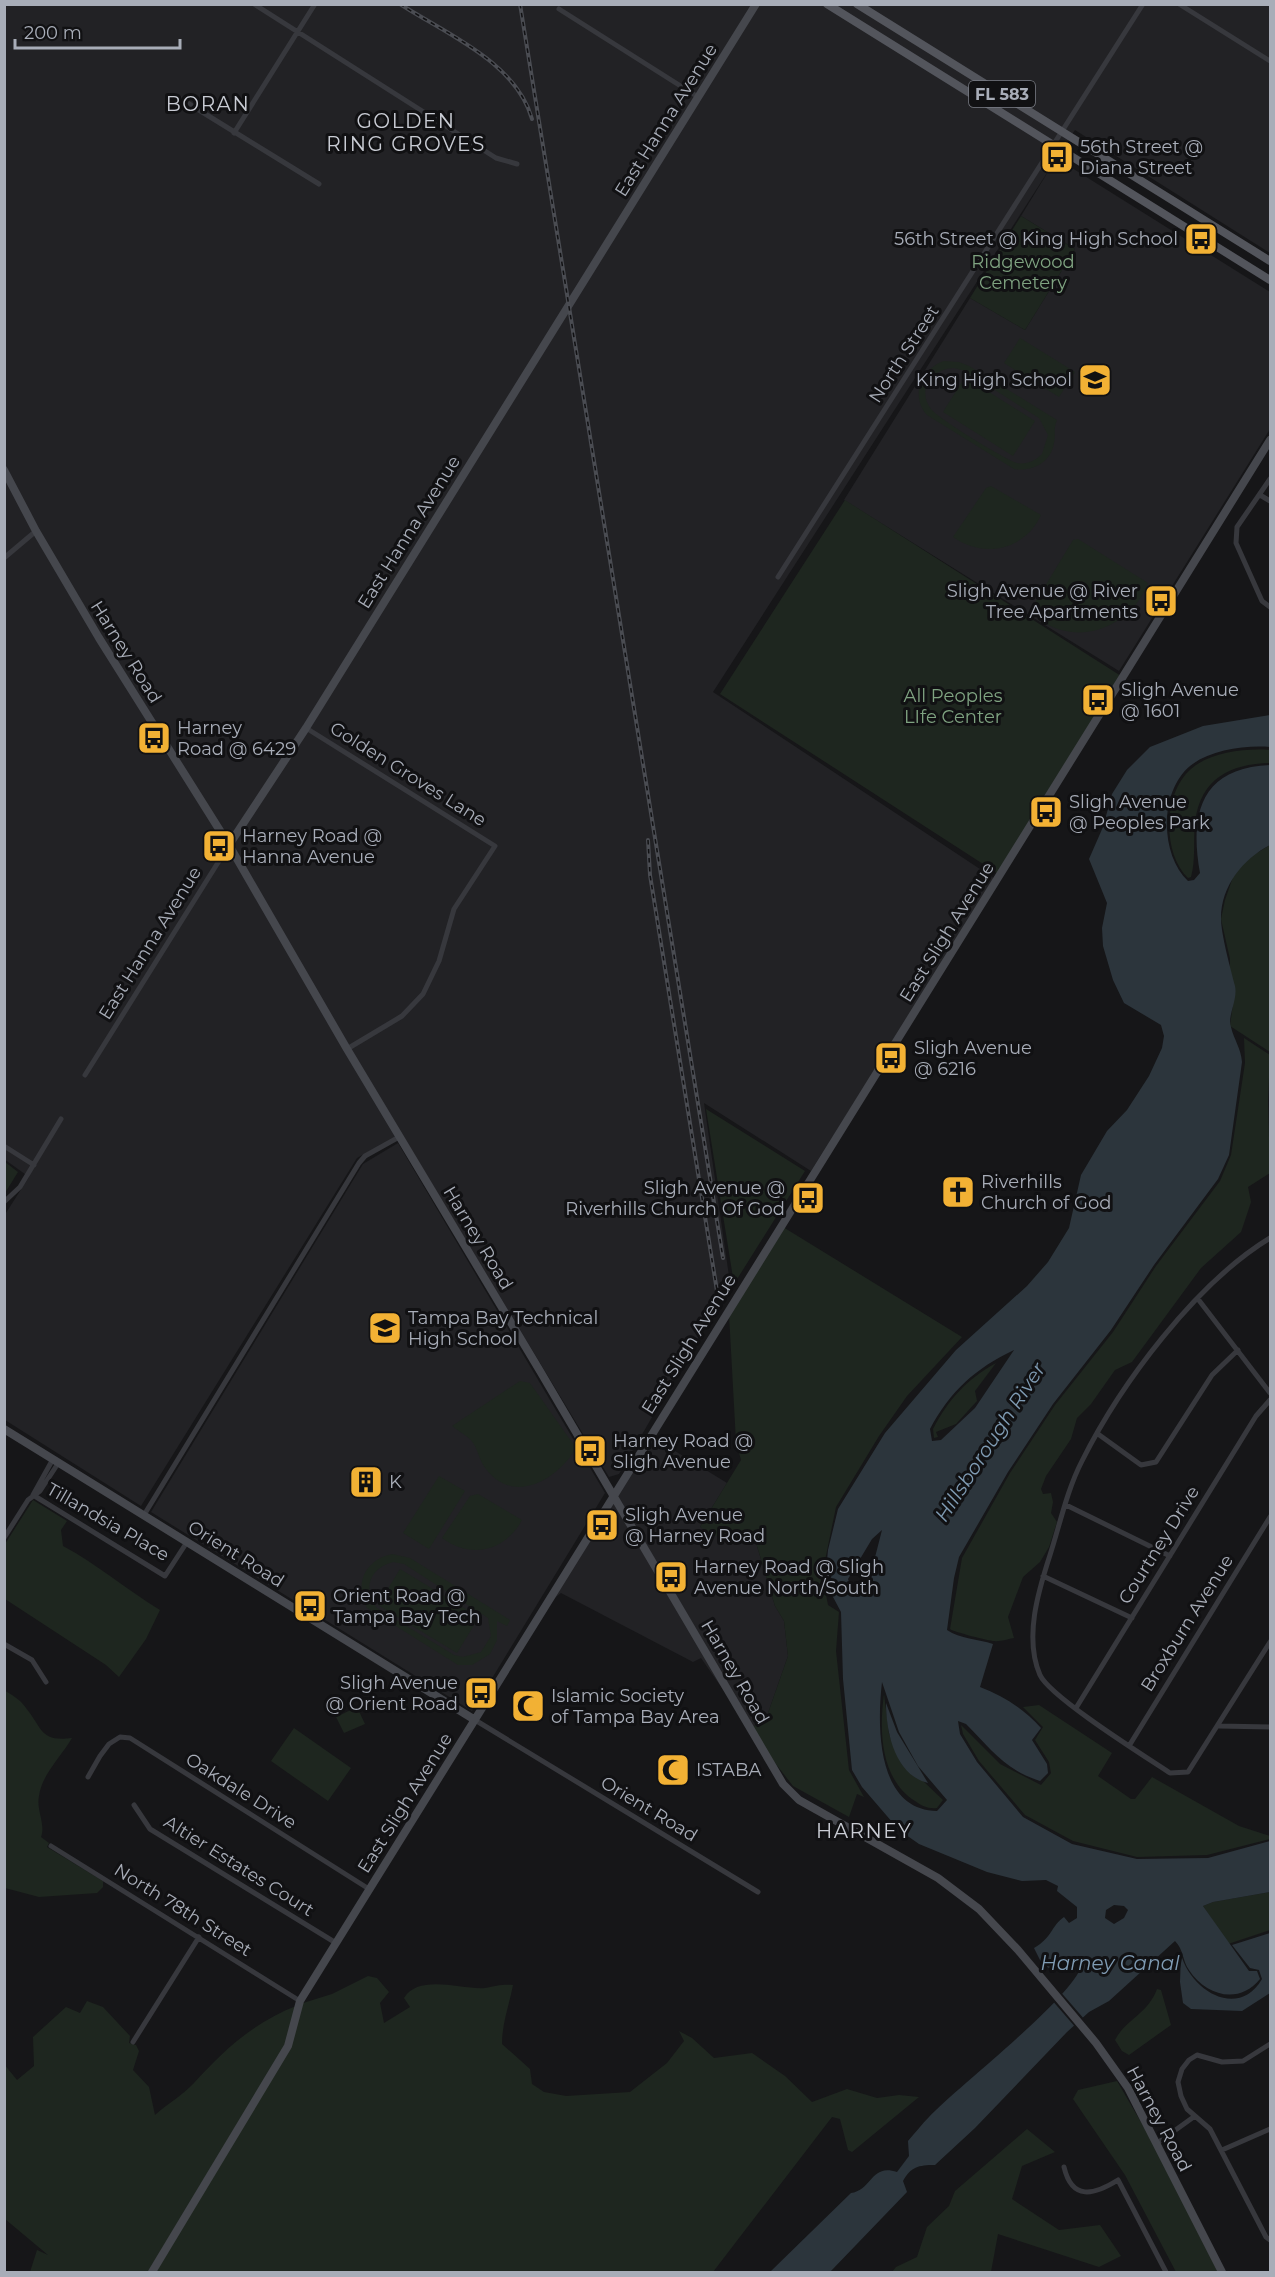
<svg xmlns="http://www.w3.org/2000/svg" width="1275" height="2277" font-family="Montserrat,sans-serif">
  <style>
    .built { fill: #222225 }
    .green { fill: #1e261f; fill-rule: evenodd }
    .water { fill: #2c353c; fill-rule: evenodd }
    .pier { fill: #161618 }
    .lines { fill: none; stroke-linecap: round; stroke-linejoin: round }
    .street { stroke: #37383d; stroke-width: 5 }
    .secondary { stroke: #45474d; stroke-width: 8 }
    .primary { stroke: #53555c; stroke-width: 8 }
    .rail-casing { stroke: #4a4c52; stroke-width: 4 }
    .rail { stroke: #111113; stroke-width: 1.5; stroke-dasharray: 4.5; stroke-linecap: butt }
    .labels { text-anchor: middle; stroke-width: 6; stroke-linejoin: round; paint-order: stroke }
    .shield { fill: #111113; stroke: #7b7e86; stroke-width: 1.5 }
    .shield-label { font-size: 16px; font-weight: bold; fill: #a8adb8 }
    .street-label { font-size: 18px; fill: #a8adb8; stroke: #111113 }
    .poi-label { font-size: 18px; fill: #a8adb8; stroke: #111113; text-anchor: start }
    .park-label { font-size: 18px; fill: #7fa381; stroke: #111113 }
    .neighbourhood-label { font-size: 20px; letter-spacing: 1.5px; fill: #c9ccd4; stroke: #111113 }
    .water-label { font-size: 20px; font-style: italic; fill: #7f9bb3; stroke: #111113 }
  </style>
  <rect width="100%" height="100%" fill="#161618"/>
  <!-- built -->
  <path class="built" d="M5,5h1265v248l-195,-123 -19,28 214,134v137l-151,242 -275,-171 126,-202 55,32 50,-81 -54,-33 33,-54 -341,530 282,187 -184,292 -107,-68 26,180 -111,191 -10,3 -208,-344 -44,25 -216,348 -136,-86 -1,-204 25,-39 -25,-18z
    M398,1143l207,350 -133,218 -321,-199 212,-348z
    M654,1438l73,45 -27,44 54,9 21,70 9,15 4,35 -21,60 -14,11 -136,-232z
    M614,1501l119,203 -32,-46 -8,4 -132,-69 -9,7z"/>
  <!-- green -->
  <path class="green" d="M1021,216l54,33 -50,81 -55,-32z
    M1020,338l55,34 -16,25 -55,-34z
    M944,361l15,1 10,4 88,54c-4,9 -1,14 -3,23 -3,19 -21,29 -40,26l-87,-54c-17,-19 -6,-46 17,-54zM954,368l11,3 74,47 9,17 -6,19c-7,7 -16,11 -25,9 -11,-3 -80,-45 -86,-54 -15,-19 2,-41 23,-41z
    M965,377l70,44 -22,35 -70,-44z
    M991,486l50,29c-16,35 -57,44 -88,22l33,-49z
    M845,500l276,176 -124,197 -277,-179z
    M1078,539l70,44c-18,48 -80,68 -118,28l43,-71z
    M1270,750v13c-40,1 -69,15 -75,59 -2,19 1,37 -4,55l-3,1c-26,-25 -25,-85 3,-109 19,-17 55,-21 79,-19z
    M1270,845v207l-40,-26 5,-38 -5,-14v-15l-9,-40 4,-19 8,-23 12,-17z
    M1244,1038l26,17 -2,46 2,72 -22,14 3,15 -10,30 -40,36 -69,94 -17,8 -24,34 -14,14 -6,21 -25,37 -5,13 2,5 8,-1 2,9 -2,11 6,9 -8,25 -9,15 -17,15 -15,40 6,21c-6,1 -14,4 -20,3 -5,0 -40,-9 -44,-12l12,-71 48,-85 45,-68 58,-73 43,-66 64,-85 11,-26 14,-92z
    M706,1109l99,62 -71,113z
    M5,1162l13,10 -13,21z
    M783,1227l179,110 -55,59 -28,40 -43,71 -14,68 6,30 11,7 -3,39 13,119 15,27 -7,-3 -8,23 -56,-31 -21,-27 -19,-32 14,-11 21,-60 -4,-35 -9,-15 -21,-70 -16,-4 -13,9 -25,-14 41,-67 -5,-18 -7,-128z
    M996,1363l-21,28 2,10 -21,23 -20,8 2,5 -4,1 -1,-9c15,-29 34,-50 63,-66z
    M520,1381l10,2 46,65c-18,31 -62,58 -90,21 -7,-8 -8,-21 -15,-29 -5,-5 -13,-9 -19,-14z
    M439,1476l26,15 -36,58 -26,-16z
    M478,1494l44,26c-17,32 -52,39 -80,18l28,-42z
    M33,1500l34,21 -6,9 2,16c34,18 64,44 97,64l-14,29 -27,38 -13,-12 -101,-66v-55z
    M392,1554l18,4 100,62 -3,6 -10,-5v19l-7,14 -18,11h-14l-91,-57c-13,-24 -2,-48 25,-54zM393,1562l11,2 84,54 3,18 -10,16 -18,5 -9,-2 -77,-47c-15,-20 -7,-40 16,-46z
    M400,1569l79,48 -22,36 -79,-48z
    M4,1690c8,5 17,10 22,18 17,21 14,34 46,30 -11,19 -30,36 -33,58 -3,14 7,28 2,41l8,6 -2,4 56,34v6l-6,6 -58,4 -34,-9z
    M884,1694l5,40 9,23 45,43 -6,8c-9,1 -15,-2 -22,-7 -35,-22 -36,-71 -31,-107z
    M1039,1705l73,48 -14,23 33,23h4l17,-22 87,49 31,10v3l-63,16 -70,2 -64,-16 -48,-26 -46,-54 -16,-27 -2,-9 39,39 41,21 10,-12 -2,-11 -14,-22 8,-13 -20,-20z
    M357,1707l8,17 -21,9 -8,-16z
    M294,1728l57,40 -23,33 -57,-40z
    M1270,1892v38l-42,14 -25,-38 10,-4z
    M368,1976l9,2 12,14 -9,11 4,20 26,-16 -6,-9c15,-25 58,-8 81,-10 11,-2 17,-4 28,-3 -4,21 -11,38 -11,59l28,25 2,15 12,8 22,4 64,-4 37,-29 17,-22 -5,-10 13,7 22,20 38,-5 33,23 27,26 35,-13 30,9 22,-3 20,2 -67,55 -4,-2 -8,-31 -8,-2 -119,155h-557l134,-224 13,-45 29,-9z
    M1157,1989l4,1 10,35 -42,30 -7,-4 -7,-11c10,-20 33,-26 42,-51z
    M87,2001l16,6 27,29 -1,7 7,2 3,6 -6,19 16,17 6,28c12,-11 28,-20 39,-32 30,-33 59,-60 102,-77l-11,39 -137,227h-118l7,-22 11,5 -43,-36 -1,-155 13,16 17,-14 -1,-29 33,-30 14,6z
    M1117,2081l42,72 60,119h-43l-51,-97 -52,-76 5,-9z
    M1027,2129l28,23 -33,14 -10,33 47,31 41,-5 21,31 -22,11 -101,-33 -7,38h-99l4,-5 21,-10 10,-30 22,-21 6,-15z"/>
  <!-- water -->
  <path class="water" d="M1270,715v32c-25,-2 -60,3 -80,19 -31,26 -30,89 -2,115l6,-1 6,-7c-11,-61 2,-105 70,-108v80c-27,14 -49,41 -49,73 0,17 10,52 14,68 3,14 -8,30 -4,41 3,13 10,21 11,35l-13,93 -11,24 -64,86 -43,65 -58,74 -45,68 -49,85 -5,21 -7,52c13,9 31,9 46,14l-13,43c24,9 44,22 61,41l-9,12 15,24 1,9 -8,8c-35,-11 -49,-32 -74,-57l-8,-3 2,13 17,28 46,55 49,27 65,15 71,-1 62,-17v51l-57,10 -10,4 46,65h8l3,8c-21,26 -54,17 -71,-9 -7,-10 -5,-20 -14,-29l-66,60 -20,11 -22,20 -92,96 -40,37c-17,0 -24,2 -32,16l4,11 -77,80h-60l81,-79c21,-3 20,-30 46,-21l12,-16 -1,-15c7,-8 14,-17 21,-24 30,-32 147,-121 154,-155l-7,-6 -15,3 -12,9 -7,-4 -8,-16c19,-11 17,-22 30,-31l5,6 8,-5v-11l-20,-16 1,-5 -12,-6 -24,1 -35,-9 -68,-28 -20,-14 -37,-43 -10,-17 -9,-91 -2,-67 -16,-30 3,-32 10,-41 47,-76 71,-83 71,-64 21,-24 21,-34 12,-53 26,-44 20,-21 22,-34 13,-28 2,-12 -3,-11 -37,-22 -11,-23 -10,-34 -1,-18 5,-25 -18,-44 14,-32 9,-33 15,-24 23,-23 53,-21zM1014,1350l-39,58 -34,32 -9,1 -2,-12c20,-38 46,-61 84,-79zM882,1530l-10,39 -6,14 -8,8h-6l-4,-12 24,-40zM882,1682l17,50 19,34 29,34 -10,11c-61,-1 -60,-86 -55,-129zM1114,1905l10,1 4,4 -4,8 -10,6 -9,-6 1,-8z
    M886,1703l11,29 31,51c-33,-8 -42,-51 -42,-80z
    M1270,1933v60l-28,18 -51,-2 -8,-6 -3,-21 1,-28c9,36 57,66 81,25l-3,-9 -9,-2 -18,-23z"/>
  <!-- pier -->
  <path class="pier" d="M1059,1990l26,30 -9,8 -25,-29z"/>
  <g class="lines">
    <!-- street -->
    <path class="street" d="M254,4l242,154 21,6
      M1179,4l91,57
      M559,9l139,88
      M168,98l13,1 138,85
      M234,133l81,-129
      M1270,479l-33,48 -1,16 26,58 8,6
      M1260,495l10,6
      M4,558l32,-27
      M778,577l365,-573
      M306,728l189,118 -41,63 -15,52 -16,33 -21,22 -55,33
      M85,1075l144,-230
      M4,1146l30,19
      M4,1202l16,-15 41,-68
      M1270,1238c-74,45 -149,145 -188,223 -15,29 -22,63 -32,94 -12,37 -26,83 -10,120 10,22 106,82 130,98l18,-1 82,-130
      M1198,1299l72,94
      M1098,1434l43,31 15,-3 56,-87 26,-25
      M33,1495l132,81 22,-34
      M33,1495l20,-36
      M1066,1505l104,51
      M144,1515l215,-352 6,-7 34,-19
      M4,1538l24,-38 12,-9 19,-29
      M1043,1576l89,42
      M4,1644l28,16 14,22
      M1076,1708l180,-292 14,-16
      M475,1720l283,172
      M1219,1726l51,1
      M1129,1746l141,-229
      M88,1777l12,-21 9,-12 11,-7 10,1 239,151
      M134,1805l16,24 186,114
      M51,1846l249,155
      M133,2042l66,-105
      M1270,2044l-27,17 -21,1 -25,-7 -8,5 -7,9 -4,13 3,14 6,13 23,20 56,108 4,3
      M1156,2144l39,-28
      M1222,2150l48,-21
      M1064,2167c8,34 30,28 54,13l48,92"/>
    <!-- secondary -->
    <path class="secondary" d="M4,470l32,61 63,107 130,207 118,204 193,322 243,413 16,16 139,78 41,31 39,41 78,93 32,45 94,184
      M229,845l77,-117 450,-724
      M4,1429l471,291
      M152,2272l136,-226 12,-45 970,-1561"/>
    <!-- primary -->
    <path class="primary" d="M827,4l443,276
      M857,4l413,257"/>
    <defs>
      <path id="rail" d="M400,4c46,30 116,58 132,115
        M520,4l203,1254
        M648,840l2,35 67,416"/>
    </defs>
    <!-- rail casing -->
    <use href="#rail" class="rail-casing"/>
    <!-- rail -->
    <use href="#rail" class="rail"/>
  </g>
  <!-- icons -->
  <defs>
    <symbol id="bus-square" viewBox="-11 -11 22 22"><rect x="-9" y="-9" width="18" height="18" rx="4" fill="#f2b134" stroke="#111113"/><path d="M-5-6H5V4H4V6H2V4H-2V6H-4V4H-5ZM-3.5-4V0h7V-4ZM-3.5 1.2v1.5H-2V1.2ZM2 1.2v1.5H3.5V1.2Z" fill="#111"/></symbol>
    <symbol id="school-square" viewBox="-11 -11 22 22"><rect x="-9" y="-9" width="18" height="18" rx="4" fill="#f2b134" stroke="#111113"/><path d="M0-5L7-2L0 1L-7-2ZM-4 1L0 2.5L4 1V4Q0 6-4 4Z" fill="#111"/></symbol>
    <symbol id="church-square" viewBox="-11 -11 22 22"><rect x="-9" y="-9" width="18" height="18" rx="4" fill="#f2b134" stroke="#111113"/><path d="M-1.2-6h2.4v3.5h3.3v2.4h-3.3V6h-2.4V-.1h-3.3v-2.4h3.3Z" fill="#111"/></symbol>
    <symbol id="building-square" viewBox="-11 -11 22 22"><rect x="-9" y="-9" width="18" height="18" rx="4" fill="#f2b134" stroke="#111113"/><path d="M-4-6H4V6H1V3H-1V6H-4ZM-2.5-4.3h1.7v1.8h-1.7ZM.8-4.3h1.7v1.8H.8ZM-2.5-1h1.7V.8h-1.7ZM.8-1h1.7V.8H.8Z" fill="#111"/></symbol>
    <symbol id="mosque-square" viewBox="-11 -11 22 22"><rect x="-9" y="-9" width="18" height="18" rx="4" fill="#f2b134" stroke="#111113"/><path d="M3.5-4.9A6 6 0 1 0 3.5 4.9A5 5 0 1 1 3.5-4.9Z" fill="#111"/></symbol>
  </defs>
  <g fill-rule="evenodd">
    <use href="#bus-square" x="1038" y="138" width="38" height="38"/>
    <use href="#bus-square" x="1182" y="220" width="38" height="38"/>
    <use href="#school-square" x="1076" y="361" width="38" height="38"/>
    <use href="#bus-square" x="1142" y="582" width="38" height="38"/>
    <use href="#bus-square" x="1079" y="681" width="38" height="38"/>
    <use href="#bus-square" x="135" y="719" width="38" height="38"/>
    <use href="#bus-square" x="1027" y="793" width="38" height="38"/>
    <use href="#bus-square" x="200" y="827" width="38" height="38"/>
    <use href="#bus-square" x="872" y="1039" width="38" height="38"/>
    <use href="#church-square" x="939" y="1173" width="38" height="38"/>
    <use href="#bus-square" x="789" y="1179" width="38" height="38"/>
    <use href="#school-square" x="366" y="1309" width="38" height="38"/>
    <use href="#bus-square" x="571" y="1432" width="38" height="38"/>
    <use href="#building-square" x="347" y="1463" width="38" height="38"/>
    <use href="#bus-square" x="583" y="1506" width="38" height="38"/>
    <use href="#bus-square" x="652" y="1558" width="38" height="38"/>
    <use href="#bus-square" x="291" y="1587" width="38" height="38"/>
    <use href="#bus-square" x="462" y="1674" width="38" height="38"/>
    <use href="#mosque-square" x="509" y="1687" width="38" height="38"/>
    <use href="#mosque-square" x="654" y="1751" width="38" height="38"/>
  </g>
  <g class="labels">
    <!-- shield labels -->
    <rect class="shield" x="969" y="81" width="66" height="26" rx="4.5"/>
    <g class="shield-label">
      <text x="1002" y="100">FL 583</text>
    </g>
    <!-- street labels -->
    <g class="street-label">
      <text transform="translate(666 120) rotate(-58)" y="6">East Hanna Avenue</text>
      <text transform="translate(904 354) rotate(-57)" y="6">North Street</text>
      <text transform="translate(409 532) rotate(-58)" y="6">East Hanna Avenue</text>
      <text transform="translate(126 652) rotate(58)" y="6">Harney Road</text>
      <text transform="translate(408 774) rotate(32)" y="6">Golden Groves Lane</text>
      <text transform="translate(947 932) rotate(-58)" y="6">East Sligh Avenue</text>
      <text transform="translate(150 943) rotate(-58)" y="6">East Hanna Avenue</text>
      <text transform="translate(478 1238) rotate(59)" y="6">Harney Road</text>
      <text transform="translate(689 1344) rotate(-58)" y="6">East Sligh Avenue</text>
      <text transform="translate(108 1522) rotate(30)" y="6">Tillandsia Place</text>
      <text transform="translate(1159 1545) rotate(-58)" y="6">Courtney Drive</text>
      <text transform="translate(236 1554) rotate(32)" y="6">Orient Road</text>
      <text transform="translate(1187 1623) rotate(-58)" y="6">Broxburn Avenue</text>
      <text transform="translate(735 1672) rotate(60)" y="6">Harney Road</text>
      <text transform="translate(241 1791) rotate(32)" y="6">Oakdale Drive</text>
      <text transform="translate(405 1803) rotate(-58)" y="6">East Sligh Avenue</text>
      <text transform="translate(649 1809) rotate(31)" y="6">Orient Road</text>
      <text transform="translate(239 1866) rotate(32)" y="6">Altier Estates Court</text>
      <text transform="translate(183 1910) rotate(32)" y="6">North 78th Street</text>
      <text transform="translate(1159 2119) rotate(62)" y="6">Harney Road</text>
    </g>
    <!-- poi labels -->
    <g class="poi-label">
      <text x="1080" y="153">56th Street @<tspan x="1080" dy="21">Diana Street</tspan></text>
      <text x="1178" y="245" text-anchor="end">56th Street @ King High School</text>
      <text x="1072" y="386" text-anchor="end">King High School</text>
      <text x="1138" y="597" text-anchor="end">Sligh Avenue @ River<tspan x="1138" dy="21">Tree Apartments</tspan></text>
      <text x="1121" y="696">Sligh Avenue<tspan x="1121" dy="21">@ 1601</tspan></text>
      <text x="177" y="734">Harney<tspan x="177" dy="21">Road @ 6429</tspan></text>
      <text x="1069" y="808">Sligh Avenue<tspan x="1069" dy="21">@ Peoples Park</tspan></text>
      <text x="242" y="842">Harney Road @<tspan x="242" dy="21">Hanna Avenue</tspan></text>
      <text x="914" y="1054">Sligh Avenue<tspan x="914" dy="21">@ 6216</tspan></text>
      <text x="981" y="1188">Riverhills<tspan x="981" dy="21">Church of God</tspan></text>
      <text x="785" y="1194" text-anchor="end">Sligh Avenue @<tspan x="785" dy="21">Riverhills Church Of God</tspan></text>
      <text x="408" y="1324">Tampa Bay Technical<tspan x="408" dy="21">High School</tspan></text>
      <text x="613" y="1447">Harney Road @<tspan x="613" dy="21">Sligh Avenue</tspan></text>
      <text x="389" y="1488">K</text>
      <text x="625" y="1521">Sligh Avenue<tspan x="625" dy="21">@ Harney Road</tspan></text>
      <text x="694" y="1573">Harney Road @ Sligh<tspan x="694" dy="21">Avenue North/South</tspan></text>
      <text x="333" y="1602">Orient Road @<tspan x="333" dy="21">Tampa Bay Tech</tspan></text>
      <text x="458" y="1689" text-anchor="end">Sligh Avenue<tspan x="458" dy="21">@ Orient Road</tspan></text>
      <text x="551" y="1702">Islamic Society<tspan x="551" dy="21">of Tampa Bay Area</tspan></text>
      <text x="696" y="1776">ISTABA</text>
    </g>
    <!-- park labels -->
    <g class="park-label">
      <text x="1023" y="268">Ridgewood<tspan x="1023" dy="21">Cemetery</tspan></text>
      <text x="953" y="702">All Peoples<tspan x="953" dy="21">LIfe Center</tspan></text>
    </g>
    <!-- neighbourhood labels -->
    <g class="neighbourhood-label">
      <text x="208" y="111">BORAN</text>
      <text x="406" y="128">GOLDEN<tspan x="406" dy="23">RING GROVES</tspan></text>
      <text x="864" y="1838">HARNEY</text>
    </g>
    <!-- water labels -->
    <g class="water-label">
      <text transform="translate(990 1442) rotate(-57)" y="7">Hillsborough River</text>
      <text x="1110" y="1970">Harney Canal</text>
    </g>
  </g>
  <!-- border -->
  <rect width="1275" height="2277" fill="none" stroke="#a8adb8" stroke-width="12"/>
  <!-- scale -->
  <path d="M15 39v9h165v-9" fill="none" stroke="#a8adb8" stroke-width="3"/>
  <text x="24" y="39" font-size="18" fill="#a8adb8" stroke="#111113" stroke-width="4.5" paint-order="stroke">200 m</text>
</svg>
